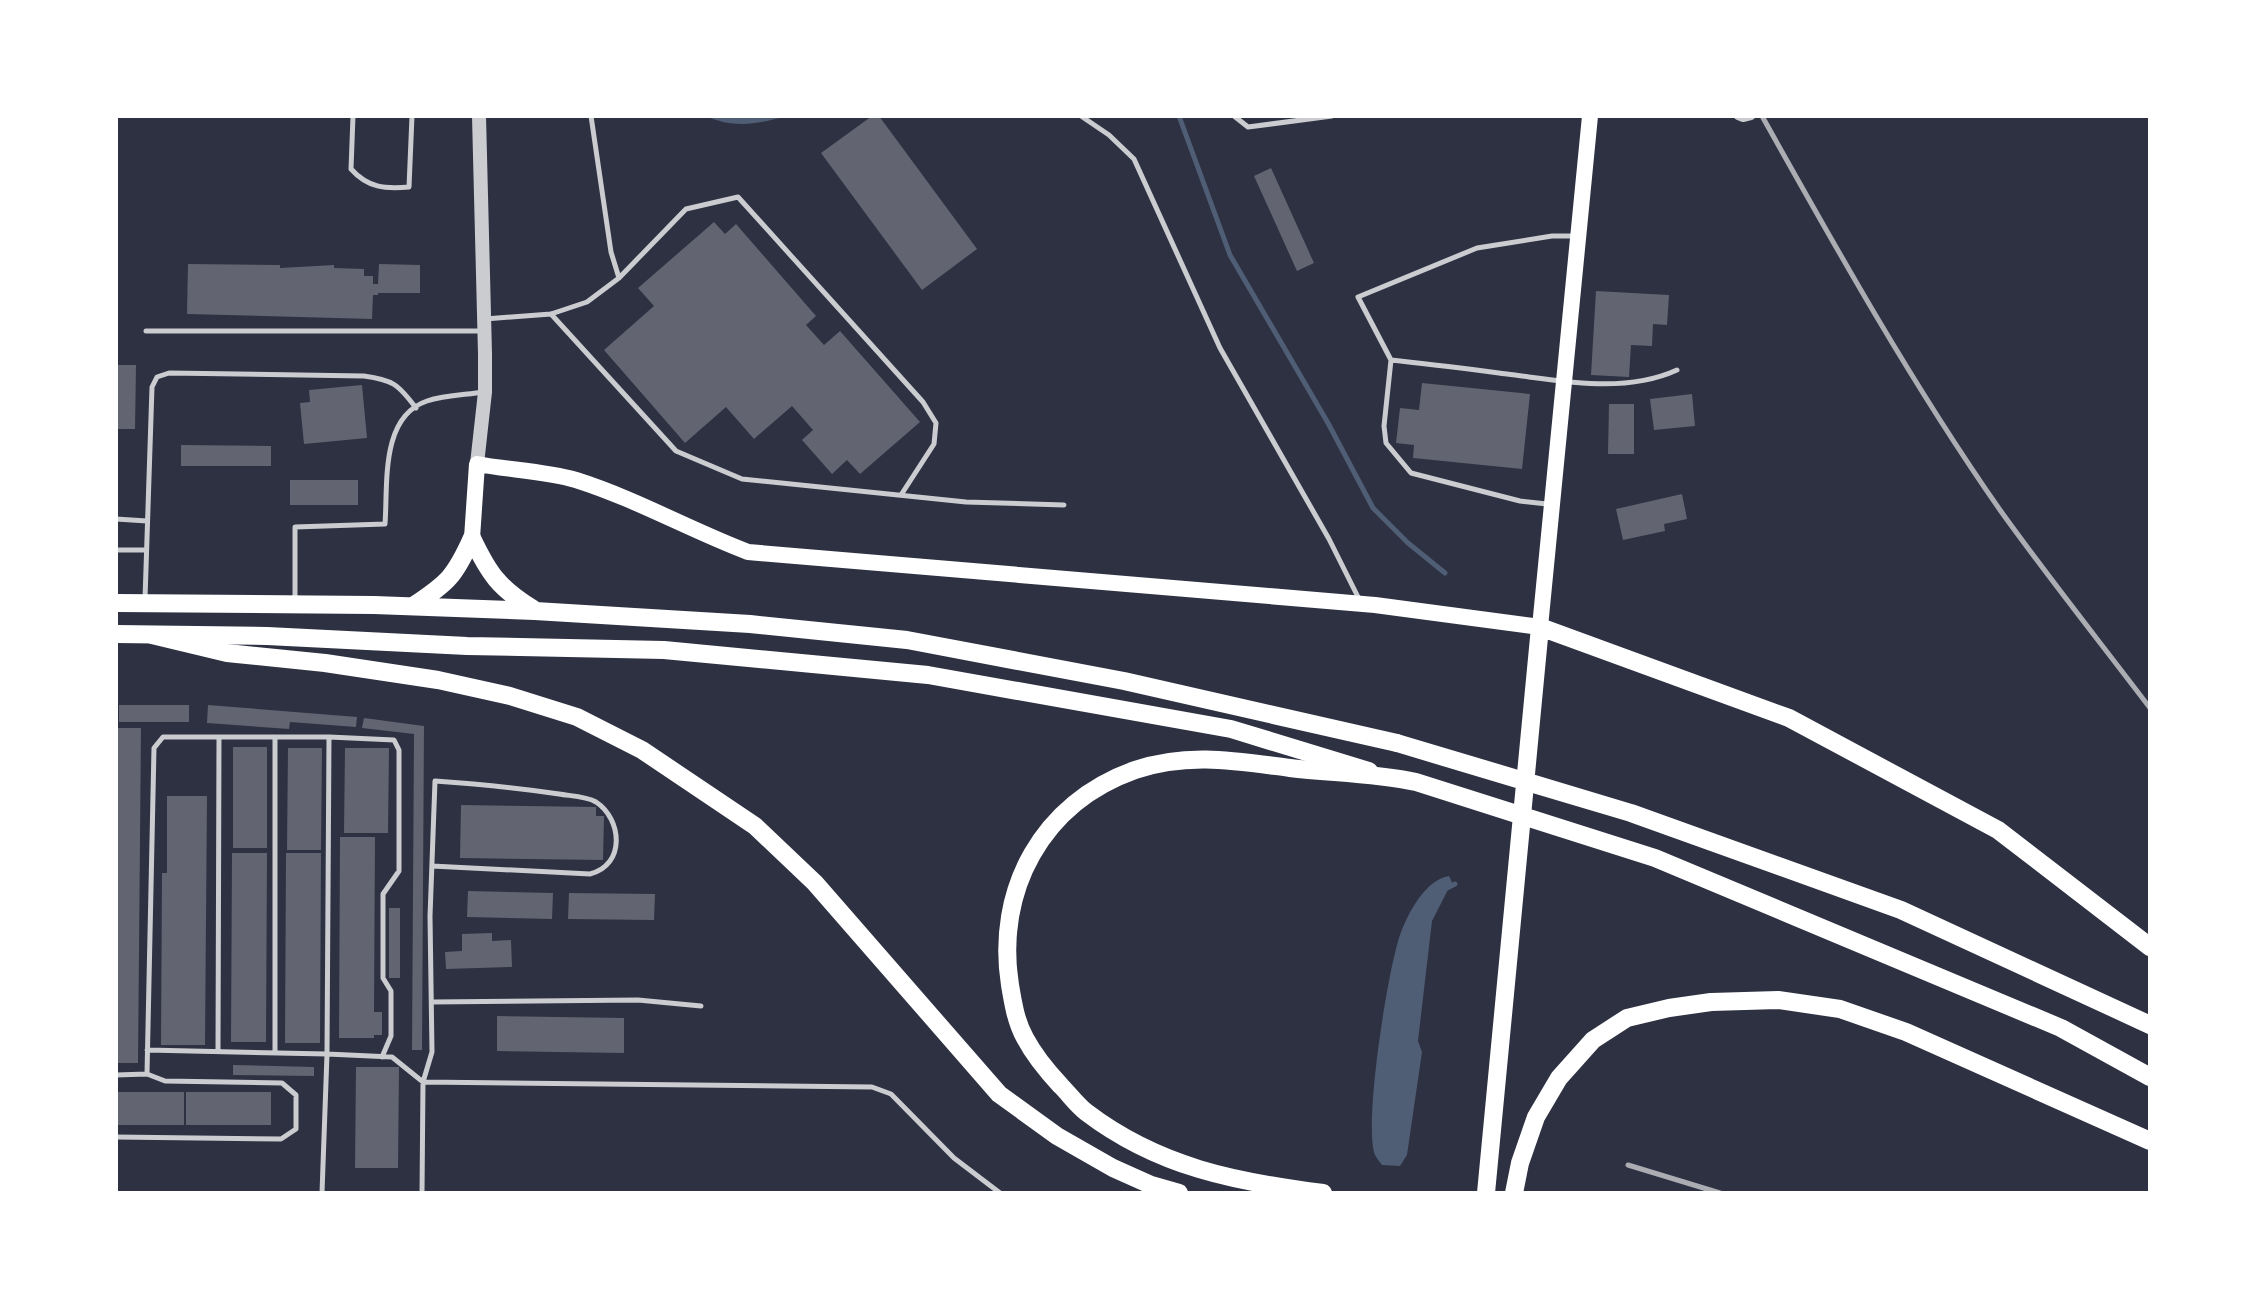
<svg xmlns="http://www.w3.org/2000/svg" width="2266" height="1309" font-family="Ubuntu,sans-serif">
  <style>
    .water { fill: #4f5d75 }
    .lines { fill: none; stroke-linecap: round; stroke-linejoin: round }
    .stream { stroke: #4f5d75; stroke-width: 5 }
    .building { fill: #626471 }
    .service { stroke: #caccd0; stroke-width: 5 }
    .minor { stroke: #caccd0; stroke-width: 8 }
    .tertiary { stroke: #caccd0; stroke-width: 14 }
    .secondary { stroke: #fff; stroke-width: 16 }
    .primary { stroke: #fff; stroke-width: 18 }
    .trunk { stroke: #fff; stroke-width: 18 }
    .rail { stroke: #abadb3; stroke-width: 5 }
  </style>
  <rect width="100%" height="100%" fill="#2d3142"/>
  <!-- water -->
  <path class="water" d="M706,116h81c-29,8 -53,13 -81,0z
    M1449,876l3,6 -20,39 -14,120 4,11 -15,103 -7,11 -18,-1c-1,-1 -6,-8 -7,-10 -12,-30 13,-186 25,-220 8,-22 25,-55 49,-59z"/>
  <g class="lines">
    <!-- stream -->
    <path class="stream" d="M1179,116l51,139 98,168 45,85 35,35 37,30
      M1445,889l10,-5"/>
  </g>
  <!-- building -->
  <path class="building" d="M872,116h7l98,133 -55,41 -101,-137z
    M1271,168l43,95 -17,8 -43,-95z
    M714,222l11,12 11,-10 80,92 -10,9 18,20 16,-14 80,91 -60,52 -13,-14 -15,14 -30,-34 11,-10 -21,-24 -38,33 -28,-32 -41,36 -81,-93 50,-44 -16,-18z
    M188,264l92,1v3l54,-3v3l30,1v7h9v8h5l1,-20 41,1v28h-42v2h-5l-1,24 -185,-5z
    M1596,291l73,4 -2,30 -14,-1 -1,22 -21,-1 -2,32 -38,-2z
    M116,365h20l-1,64h-19z
    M1422,383l108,11 -8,75 -109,-11 1,-13 -18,-2 4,-35 19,2z
    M362,385l5,53 -63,6 -4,-41 10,-1 -1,-12z
    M1692,394l3,32 -41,4 -4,-31z
    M1609,404h25v50h-26z
    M181,445l90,1v20h-90z
    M290,480h68v25h-68z
    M1682,494l5,25 -23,5 1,7 -42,9 -7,-31z
    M119,705h70v17h-70z
    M208,705l149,12 -1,10 -66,-5 -1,7 -82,-6z
    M364,718l60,8 -2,324h-10l2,-316 -52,-6z
    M118,728h23l-3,335h-22z
    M233,747h34v101h-34z
    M288,748h34l-1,102h-34z
    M345,748h44l-1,85h-44z
    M167,796h40l-2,249h-44l1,-172h5z
    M461,805l135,2v9h8l-1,44 -143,-2z
    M340,837h35l-1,175h8v23h-8v3h-35z
    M232,853h35l-1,189h-35z
    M286,853h35l-1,190h-35z
    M468,891l85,2 -1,26 -85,-2z
    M569,893l86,1 -1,26 -86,-1z
    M389,908h11v70h-11z
    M492,933v8l19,-1 1,27 -66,2 -1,-17 17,-1v-17z
    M497,1016l127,2v35l-127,-2z
    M233,1065l81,2v9l-81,-1z
    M356,1067h43l-1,101h-43z
    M116,1092h68v33h-68z
    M186,1092h85v33h-85z"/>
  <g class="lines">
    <!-- service -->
    <path class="service" d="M353,116l-2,53c17,19 34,20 58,18l3,-71
      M1081,116l28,19 25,24 86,189 109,191 30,60
      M1234,116l14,11 84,-11
      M619,278l67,-69 52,-12 185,205 13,21 -2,21 -33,51
      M551,314l125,137 66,28 224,23 98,3
      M485,319l66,-5 36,-12 32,-24 -8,-26 -20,-136
      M146,331h337
      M1391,360c39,4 77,9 116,14 56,7 117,20 170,-4
      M1547,504l-27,-3 -109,-28 -25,-30 -2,-17 7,-66 -33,-63 119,-49 75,-12h24
      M116,519l31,2
      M116,550h30
      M145,599l7,-212 5,-10 12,-4 195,3c29,4 34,8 52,32
      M295,599v-72l90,-3c3,-40 -5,-107 42,-123 18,-6 38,-6 57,-9
      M432,1002l206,-2 63,6
      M147,1050l180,4 2,-317
      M218,1052l1,-315
      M275,1053v-316
      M147,1074l7,-326 9,-11h166l65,3 5,10v121l-16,23v84l8,13v45l-9,21
      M116,1075l31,-1 18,7 117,2 14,12v34l-15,10 -165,-2
      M322,1193l5,-139 65,3 31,25 449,5 19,7 63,64 46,35
      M422,1193l1,-111 9,-30 -2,-136 5,-135c42,3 83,7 124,13 11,2 27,2 37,8 26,17 30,63 -6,72l-158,-8"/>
    <!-- minor -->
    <path class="minor" d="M1738,116l5,2 8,-2"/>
    <!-- tertiary -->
    <path class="tertiary" d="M477,464l8,-72v-38l-6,-238"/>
    <!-- secondary -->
    <path class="secondary" d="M472,538l5,-74c32,6 68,7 99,16 60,19 114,50 172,72l627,53 165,22 50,-511"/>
    <!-- primary -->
    <path class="primary" d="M472,538c17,36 27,50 61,71
      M116,603l258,2 161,6 215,13 157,16 217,41 273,62
      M413,606c35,-23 42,-30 59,-68
      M116,634l151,2 200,10 197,4 264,25 303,54 138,42"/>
    <!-- trunk -->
    <path class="trunk" d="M152,635l75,18 98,10 113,17 72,16 67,21 65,33 113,76 60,57 184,211 58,42 56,32 38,17 28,8
      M1397,743l234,70 270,97 249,115
      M1323,1193c-87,-11 -165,-26 -237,-81 -9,-7 -17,-18 -25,-26 -14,-15 -27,-31 -36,-48 -9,-16 -12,-35 -15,-53 -15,-95 32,-182 125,-215 53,-18 102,-9 155,-2 43,5 84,5 126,14l239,76 406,170 89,49
      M1486,1193l54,-566 249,91 209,112 152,117
      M1514,1193l6,-30 16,-46 23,-39 34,-38 34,-22 42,-10 42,-6 67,-2 62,9 66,23 244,109"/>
    <!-- rail -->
    <path class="rail" d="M1762,116c75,134 150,268 238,394 48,67 100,132 150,198
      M1628,1165l92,28"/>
  </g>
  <!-- border -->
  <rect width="2266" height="1309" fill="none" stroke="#ffffff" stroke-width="236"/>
</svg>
